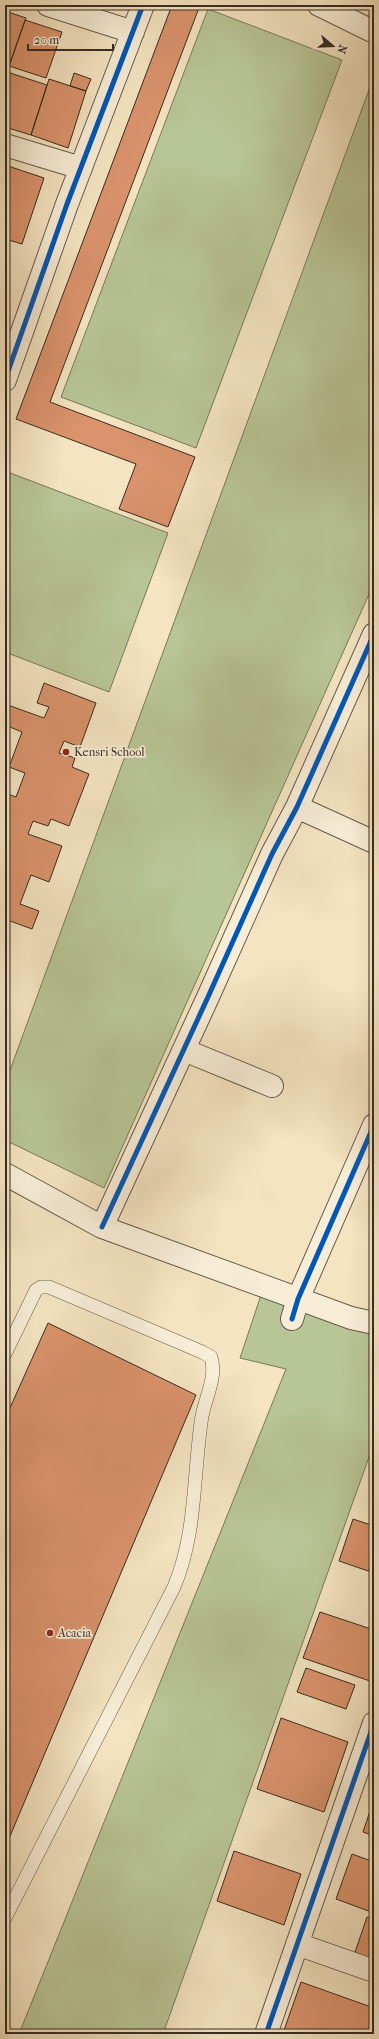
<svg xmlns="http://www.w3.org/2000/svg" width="379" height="2039" font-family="'IM FELL French Canon',serif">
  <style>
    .green { fill: #b8c596; stroke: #78785b }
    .building { fill: #da936c; stroke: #372c20 }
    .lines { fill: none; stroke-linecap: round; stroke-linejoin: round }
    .lane-casing { stroke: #665a48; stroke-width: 14 }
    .street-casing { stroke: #665a48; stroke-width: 24 }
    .lane { stroke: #f8edd7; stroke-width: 13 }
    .street { stroke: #f8edd7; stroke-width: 22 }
    .cycleway-casing { stroke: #f8edd7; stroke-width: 8 }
    .cycleway { stroke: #0057b8; stroke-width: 5 }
    .poi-dot { fill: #8f2418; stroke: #f8edd7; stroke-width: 1.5 }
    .labels { text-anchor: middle; stroke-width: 3.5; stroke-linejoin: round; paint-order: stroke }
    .poi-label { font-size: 12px; fill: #372c20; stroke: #f8edd7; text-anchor: start }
  </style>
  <rect width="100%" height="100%" fill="#f4e4c1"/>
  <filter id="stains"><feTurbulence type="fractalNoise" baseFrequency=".005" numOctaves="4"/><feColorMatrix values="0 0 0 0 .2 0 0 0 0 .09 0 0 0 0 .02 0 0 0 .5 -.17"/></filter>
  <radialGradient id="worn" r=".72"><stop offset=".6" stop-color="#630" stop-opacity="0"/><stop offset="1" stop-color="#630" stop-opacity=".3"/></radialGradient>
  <!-- green -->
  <path class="green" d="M208,9l134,51 -146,388 -135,-51z
    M374,76v507l-270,605 -99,-48v-56z
    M5,471l163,62 -59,159 -104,-40z
    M261,1295l113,33v115l-211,591h-144l267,-665 -46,-11z"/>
  <!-- building -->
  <path class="building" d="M172,5h28l-150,397 145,55 -27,70 -49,-18 17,-45 -120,-45z
    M5,11l21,7 -19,54 -2,-1z
    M25,20l37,12 -16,46 -37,-12z
    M7,72l40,13 -16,50 -26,-8v-48z
    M74,73l17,6 -5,12 -16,-5z
    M49,79l37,12 -18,57 -37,-13z
    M5,165l39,13 -22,66 -17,-5z
    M44,683l52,20 -16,44 -16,-6 -5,12 16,5 -3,9 17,7 -20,52 -18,-7 -3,7 -15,-5 -5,13 34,12 -13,36 -18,-7 -11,29 19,7 -7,18 -22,-8 -2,5 -3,-1v-132l11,4 9,-24 -16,-6 13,-35 -17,-7v-21l39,14 5,-11 -12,-4z
    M48,1323l148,72 -191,453v-429z
    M353,1519l21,7v47l-35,-12z
    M320,1612l54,18v40l-4,11 -67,-23z
    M306,1668l49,17 -9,24 -49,-17z
    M281,1718l67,24 -24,70 -67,-23z
    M373,1802h1v34l-11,-4z
    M234,1851l67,23 -17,51 -67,-24z
    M352,1854l22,8v51l-38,-14z
    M367,1917l7,2v46l-21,-7z
    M301,1982l73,26v26l-91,-1z"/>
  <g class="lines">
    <defs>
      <path id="lane" d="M5,1354l31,-64 5,-3h8l153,65 9,5c6,20 -5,39 -9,59 -9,57 -5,117 -28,171l-169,331"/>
      <path id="street" d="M48,5l85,27
        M319,5l55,27
        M5,145l76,23
        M5,380l62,-176 76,-199
        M297,807l77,35
        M184,1050l88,36
        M5,1174l97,53 249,91 23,5
        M102,1227l106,-230 64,-143 25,-47 77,-173
        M292,1319l6,-20 76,-174
        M297,1944l77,27
        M266,2034l108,-311"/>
    </defs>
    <!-- lane casing -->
    <use href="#lane" class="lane-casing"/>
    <!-- street casing -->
    <use href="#street" class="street-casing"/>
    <!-- lane -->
    <use href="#lane" class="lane"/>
    <!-- street -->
    <use href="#street" class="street"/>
    <defs>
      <path id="cycleway" d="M5,380l62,-176 76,-199
        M102,1227l106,-230 64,-143 25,-47 77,-173
        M292,1319l6,-20 76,-174
        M266,2034l108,-311"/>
    </defs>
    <!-- cycleway casing -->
    <use href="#cycleway" class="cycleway-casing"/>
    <!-- cycleway -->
    <use href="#cycleway" class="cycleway"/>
  </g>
  <!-- markers -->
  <g class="poi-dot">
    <circle cx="66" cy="752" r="4"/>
    <circle cx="50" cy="1633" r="4"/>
  </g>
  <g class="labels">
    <!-- poi labels -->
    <g class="poi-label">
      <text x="74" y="756">Kensri School</text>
      <text x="58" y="1637">Acacia</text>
    </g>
  </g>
  <!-- margin -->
  <rect width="379" height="2039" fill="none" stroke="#f4e4c1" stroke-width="20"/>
  <rect x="6" y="6" width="367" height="2027" fill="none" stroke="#372c20" stroke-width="2"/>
  <rect x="10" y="10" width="359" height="2019" fill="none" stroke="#372c20"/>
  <!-- north arrow -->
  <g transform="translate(333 46) rotate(109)" stroke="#f8edd7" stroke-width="3" paint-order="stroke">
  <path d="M0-3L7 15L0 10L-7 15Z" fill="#372c20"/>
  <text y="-6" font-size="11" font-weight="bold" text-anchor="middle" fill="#372c20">N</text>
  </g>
  <!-- scale -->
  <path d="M28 44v6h85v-6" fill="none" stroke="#372c20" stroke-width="2"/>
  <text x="34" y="44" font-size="12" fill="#372c20" stroke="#f8edd7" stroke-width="3" paint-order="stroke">20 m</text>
  <rect width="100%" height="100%" filter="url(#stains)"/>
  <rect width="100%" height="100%" fill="url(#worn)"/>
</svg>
